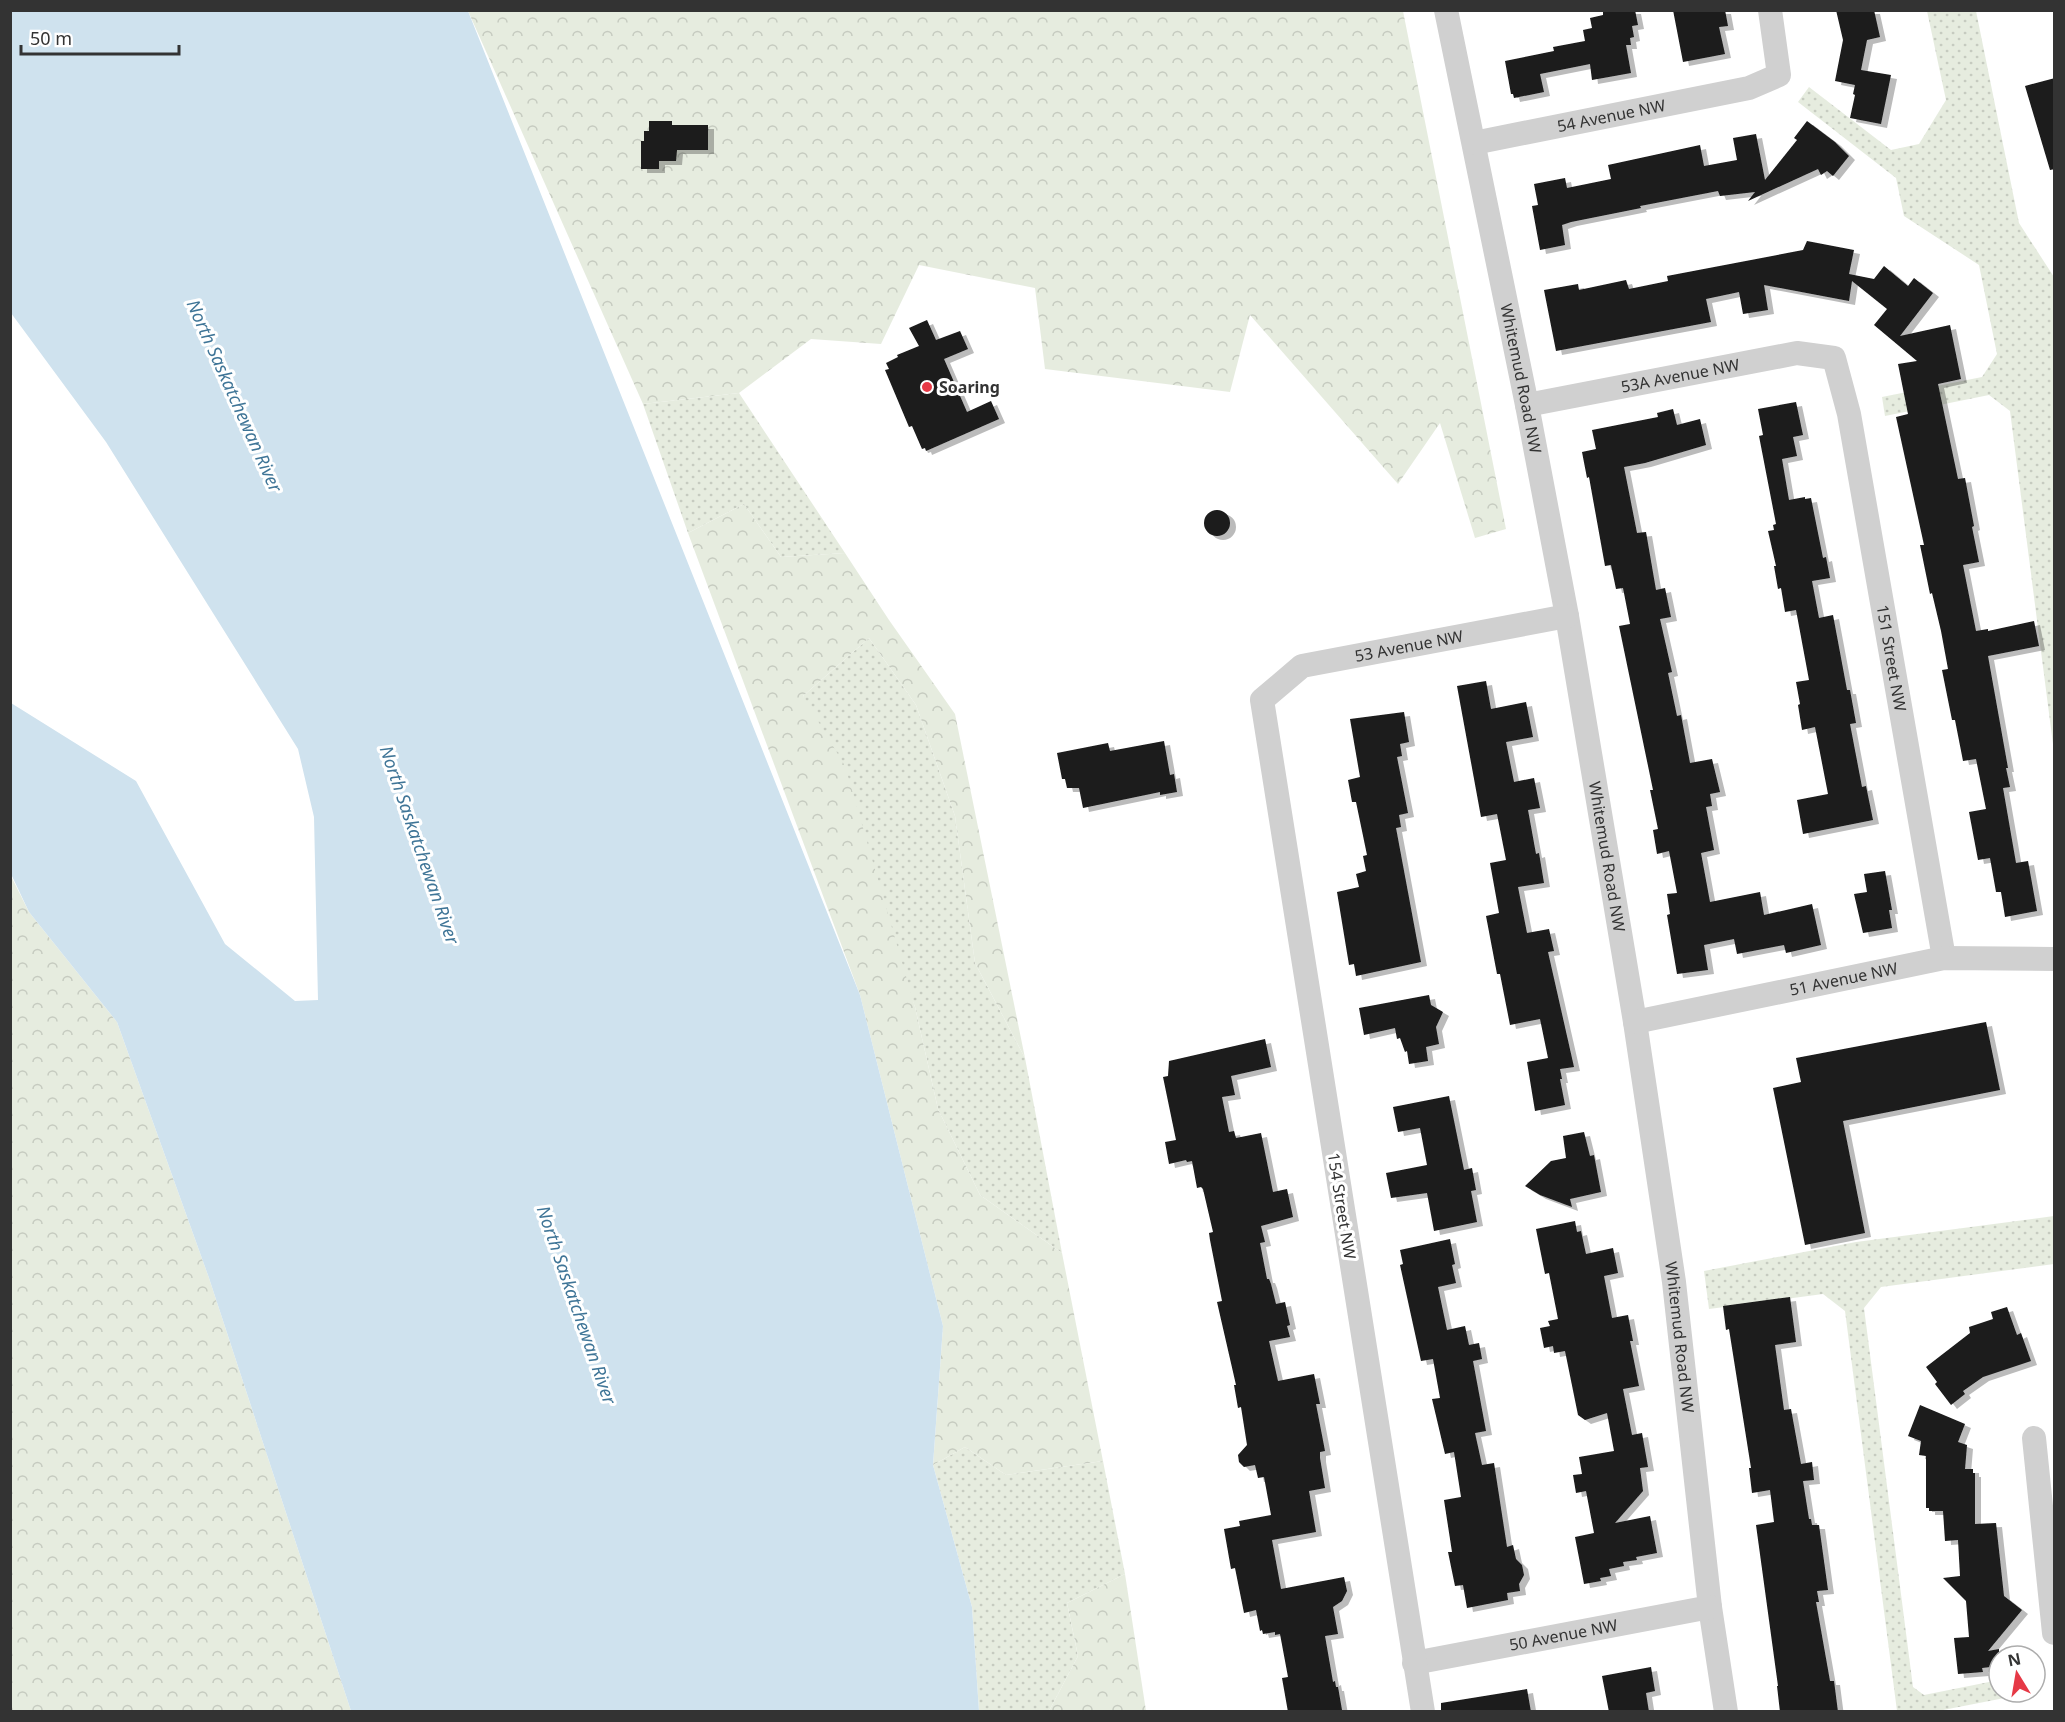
<svg xmlns="http://www.w3.org/2000/svg" width="2065" height="1722" font-family="'Noto Sans',sans-serif">
  <style>
    .green { fill: url(#green-dots) }
    .forest { fill: url(#forest-crowns) }
    .water { fill: #cfe2ee }
    .building { fill: #1a1a1a; filter: url(#shadow) }
    .lines { fill: none; stroke-linecap: round; stroke-linejoin: round }
    .minor { stroke: #d0d0d0; stroke-width: 24 }
    .poi-dot { fill: #e63946; stroke: #fff; stroke-width: 2 }
    .labels { text-anchor: middle; stroke-width: 6; stroke-linejoin: round; paint-order: stroke }
    .street-label { font-size: 16px; fill: #333; stroke: #fff }
    .poi-label { font-size: 16px; font-weight: bold; fill: #333; stroke: #fff; text-anchor: start }
    .water-label { font-size: 18px; font-style: italic; fill: #3f7597; stroke: #fff }
  </style>
  <defs>
    <pattern id="green-dots" width="8" height="8" patternUnits="userSpaceOnUse" patternTransform="scale(1.5)"><rect width="8" height="8" fill="#e6ecdf"/><path d="M2 2h.1M6 6h.1" fill="none" stroke="#c6cbc0" stroke-width="1.8" stroke-linecap="round"/></pattern>
    <pattern id="forest-crowns" width="20" height="18" patternUnits="userSpaceOnUse" patternTransform="scale(1.5)"><rect width="20" height="18" fill="#e6ecdf"/><path d="M2 6a3 3 0 1 1 6 0M12 15a3 3 0 1 1 6 0" fill="none" stroke="#c6cbc0"/></pattern>
    <filter id="shadow"><feDropShadow dx="6" dy="4" stdDeviation="0" flood-color="#0004"/></filter>
  </defs>
  <rect width="100%" height="100%" fill="#fff"/>
  <!-- green -->
  <path class="green" d="M1927,11h49l43,212 35,54v475l-44,-341 -21,-16 -104,21 -3,-19 100,-20 15,-23 -18,-89 -75,-49 -8,-38 -98,-76 11,-15 82,63 28,-6 27,-44z
    M739,393l106,160 -64,4 -37,-53 -56,29 -45,-129z
    M869,638l47,67 39,111 20,147 50,95 37,195 -82,-58 -42,-86 -23,-102 -112,-311z
    M2054,1216v48l-173,23 -17,21 49,379 11,8 75,-15v12h36l-97,19h-41l-52,-400 -22,-17 -114,15 -5,-38 152,-29z
    M965,1447l41,28 97,-14 22,113 -58,29 11,53 -29,55h-70l-7,-104 -39,-142z"/>
  <!-- forest -->
  <path class="forest" d="M468,11h935l103,518 -31,9 -35,-115 -42,61 -148,-169 -20,77 -185,-23 -10,-81 -116,-23 -38,79 -70,-5 -72,54 -96,11z
    M744,504l37,53 64,-4 44,67 66,94 70,344 -50,-95 -20,-147 -39,-111 -47,-67 -66,58 42,70 70,241 23,102 42,86 82,58 41,208 -97,14 -41,-28 -32,18 10,-139 -83,-331 -172,-462z
    M10,874l19,38 88,110 92,256 142,433h-340z
    M1125,1574l21,137h-97l29,-55 -11,-53z"/>
  <!-- water -->
  <path class="water" d="M11,10l457,1 392,984 83,331 -10,139 39,142 7,104h-628l-142,-433 -92,-256 -88,-110 -18,-38v-171l125,78 89,163 70,57 23,-1 -4,-183 -16,-68 -192,-307 -95,-129z"/>
  <!-- building -->
  <path class="building" d="M1603,10h32l3,15 -6,1 2,11 -4,1 1,7h-5l5,28 -39,7 -2,-16 -50,10 4,18 -30,6 -1,-4h-2l-6,-33 49,-10 -1,-4 32,-6 -2,-11 9,-2 -2,-10 13,-3z
    M1673,10h52l3,16 -9,1 6,27 -42,8z
    M1836,10h38l6,27 -13,3 -6,30 30,5 -10,49 -31,-6 5,-23 -2,-1 2,-9 -20,-4 8,-41z
    M2055,78v91l-5,1 -25,-84z
    M649,121h23v4h36v25h-31l-1,11h-17v8h-18v-28h3v-10h5z
    M1807,121l28,21 14,14 -16,20 -6,-5 -6,4 -3,-6 -70,32 7,-9 -35,4 -2,-5 -78,15 1,2 -70,14 -9,3 3,20 -25,5 -8,-44 6,-1 -4,-21 31,-6 2,10 44,-9 -3,-14 92,-20 4,21 33,-6 -4,-22 23,-4 9,46 32,-40 -3,-2z
    M1807,241l47,9 -5,24 25,5 10,-13 24,20 6,-8 19,15 -33,43 50,-11 11,54 -23,5 20,95 7,-1 9,48 -2,1 7,35 -16,3 13,66 12,-2v2l46,-10 5,25 -51,10 20,112h-2l4,19 -7,1 13,75 12,-2 9,50 -32,6 -4,-25h-5l-6,-34 -12,2 -9,-48 17,-3 -10,-50 -13,2 -8,-41h-3l-10,-50 6,-1 -7,-38 -9,-38 -2,1 -10,-49h4l-28,-128 12,-3 -10,-50 19,-3 -43,-36 13,-16 -35,-28 -3,20 -85,-16 4,25 -25,4 -4,-22 -33,7 5,23 -155,29 -12,-61 34,-6 1,6 47,-10 3,9 39,-8 -1,-5 136,-26z
    M927,320l9,20 24,-9 8,18 -24,10 23,53 24,-11 8,18 -73,32 -1,-3 -3,1 -10,-23 -3,1 -24,-57 4,-1 -3,-6 12,-6 -1,-2 22,-9 -10,-18z
    M1796,402l7,33 -10,2 4,19 -15,3 7,41 16,-3v2l6,-1 12,60 3,-1 4,21 -18,3 7,37 14,-3 14,75h3l6,33 -6,1 12,63 4,-1 7,34 -70,14 -6,-34 31,-6 -13,-67 -13,3 -4,-25 2,-1 -4,-22 13,-2 -13,-70 -11,2 -4,-24 -3,1 -4,-23h2l-8,-35 6,-1 -1,-5 3,-1 -17,-88 4,-1 -5,-26z
    M1673,409l4,16 23,-6 6,26 -61,18 -21,4 13,66 9,-1 10,58 9,-2 6,29 -11,2 12,53 -4,1 9,43 4,-1 9,48 22,-4 8,33 -10,2 2,12 -6,1 8,43 -13,3 9,49 50,-10 4,23 48,-11 9,41 -35,8 -2,-8 -47,9 -3,-15 -30,6 4,25 -31,4 -10,-59 3,-1 -3,-20 10,-1 -8,-42 -12,3 -4,-24 5,-1 -8,-39h3l-34,-164 11,-2 -7,-36 -7,1 -5,-24 -6,1 -16,-89 -2,1 -5,-26 14,-3 -4,-19 66,-13 -1,-4z
    M1204 523a13 13 0 1 1 26 0a13 13 0 1 1-26 0Z
    M1486,681l5,28 35,-7 7,35 -27,5 8,40 20,-4 6,30 -12,2 8,44 3,-1 5,30 -26,4 9,46 22,-4 5,22 -6,1 26,115 -14,2 2,10h-2l5,26 -30,6 -8,-49 21,-4 -8,-39 -30,6 -10,-51h-3l-11,-58 13,-3 -9,-50 16,-3 -9,-46 -16,3 -24,-131z
    M1404,712l5,30 -9,2 2,12 -5,1 11,56 -9,2 2,12 -5,1 25,134 -65,14 -2,-12 -5,1 -12,-73 22,-5 -3,-13 10,-3 -3,-15 4,-1 -11,-53h-4l-4,-22 12,-3 -10,-58z
    M1164,741l6,34 4,-1 3,18 -17,3v-3l-77,16 -4,-20h-12l-2,-9h-3l-5,-26 51,-10 2,8z
    M1885,871l7,39h-3l3,18 -29,5 -9,-39 13,-2 -3,-18z
    M1429,995l2,10 12,7 -7,15 3,17 -13,3 2,14 -19,3 -2,-13 -2,1 -5,-14 -3,1 -2,-11 -31,7 -5,-27z
    M1986,1022l14,68 -157,31 22,112 -60,12 -32,-157 28,-6 -5,-24z
    M1265,1039l6,28 -40,9 4,19 -13,2 7,35 5,-1 2,7 25,-5 12,59 14,-3 6,28 -32,9 4,16 -5,1 7,36h2l2,5 5,20 9,-2 5,23 -3,1 3,11 -21,4 9,40 36,-7 6,30h-4l9,47 -5,1v6l5,30 -16,3 7,41 -44,8 9,49 63,-12 3,14 -5,10 -9,6 5,27 -13,2 8,46 2,-1 1,6h2l4,23 -9,2h-45l-6,-34 6,-1 -8,-43 -5,1v-3l-12,2 -1,-4 -2,1 -4,-21 -12,3 -9,-45 -4,1 -7,-40 16,-3 -1,-5 32,-6 -7,-38 -6,1 -3,-13 -11,2 -5,-5 -1,-7 9,-10 -6,-38 -3,1 -4,-23h2l-19,-83 5,-1 -12,-61 -1,-7 4,-1 -10,-43 -2,-2 -4,1 -5,-27 -5,1 -1,-2 -17,4 -4,-22 11,-2 -13,-63 5,-1 1,-15z
    M1449,1096l15,74 8,-2 4,22 -5,1 6,31 -43,9 -7,-38 -36,5 -5,-25 41,-8 -7,-37 -22,4 -5,-25z
    M1584,1132l6,24 4,-1 7,37 -31,7 2,8 -32,-12 -15,-9 26,-25 15,-3 -3,-22z
    M1575,1221l2,11 4,-1 5,23 27,-6 5,25 -14,3 8,42 16,-3 5,26h-3l9,45 -16,3 9,46 10,-2 6,34 -8,1 3,23 -28,32 35,-7 7,37 -21,4 1,3 -14,2 1,4 -15,3 2,7 -11,2 1,3 -17,3 -9,-47 19,-4 -8,-42 -10,2 -3,-18 9,-1 -3,-17 35,-6 -7,-38 -22,7 -7,-5 -13,-64 -11,2 -1,-7 -9,2 -4,-20 10,-2 -2,-5 10,-2 -9,-46 -4,1 -9,-45z
    M1450,1239l5,25 -3,1 4,18 -18,4 9,43 18,-4 4,19 10,-2 3,16 -9,2 13,70 -11,2 7,32 12,-2 13,84 6,-2 3,14 6,6 2,10 -5,9 1,7 -13,2 1,7 -41,8 -4,-23 -8,1 -7,-34h4l-8,-52 17,-3 -7,-45 -9,2 -13,-55 8,-1 -7,-39 -12,2 -21,-96 3,-1 -3,-14z
    M1790,1297l6,45 -21,3 9,65 7,-1 10,55 11,-2 2,18 -11,1 6,38h2l1,6h7l9,65 -11,1 2,11h-3l14,79h4l4,31h-58l-3,-26h1l-22,-161 18,-3 -4,-32 -18,3 -3,-25h2l-22,-139 -3,1 -3,-24z
    M2007,1307l10,28 4,-2 10,28 -48,16 -20,14 2,3 -14,11 -16,-21 2,-2 -11,-15 44,-34 -1,-6 24,-8 -2,-7z
    M1920,1405l45,19 -7,18 9,3 -2,24h8v4h2v51l21,-1 8,73 18,14 -34,41 11,-2v17l-17,2 1,4 -25,2 -4,-36 15,-1 -3,-36 -23,-23 17,-2 -2,-36 -13,1 -2,-30h-14v-3h-3v-52l-7,-1 2,-14 -13,-5z
    M1651,1667l4,24 -9,2 3,19h-40l-7,-36z
    M1527,1689l4,23h-90v-9z"/>
  <g class="lines">
    <!-- minor -->
    <g class="minor">
      <path id="s1" d="M1446,10l81,395 40,211 68,406 39,260 36,325 16,105"/>
      <path id="s2" d="M1474,143l275,-55 30,-13 -9,-65"/>
      <path id="s3" d="M1527,405l270,-52 37,5 15,56 95,544"/>
      <path id="s4" d="M1635,1022l309,-64 110,1"/>
      <path d="M2034,1438l20,195"/>
      <path id="s5" d="M1414,1663l296,-56"/>
      <path id="s6" d="M1423,1712l-161,-1012 40,-34 265,-50"/>
    </g>
  </g>
  <!-- markers -->
  <circle class="poi-dot" cx="927" cy="387" r="6"/>
  <g class="labels">
    <!-- street labels -->
    <g class="street-label">
      <text dy="6" stroke="none"><textPath href="#s2" startOffset="140">54 Avenue NW</textPath></text>
      <text dy="6" stroke="none"><textPath href="#s3" startOffset="156">53A Avenue NW</textPath></text>
      <text dy="6" stroke="none"><textPath href="#s1" startOffset="376">Whitemud Road NW</textPath></text>
      <text dy="6" stroke="none"><textPath href="#s6" startOffset="1186">53 Avenue NW</textPath></text>
      <text dy="6" stroke="none"><textPath href="#s3" startOffset="618">151 Street NW</textPath></text>
      <text dy="6" stroke="none"><textPath href="#s1" startOffset="862">Whitemud Road NW</textPath></text>
      <text dy="6" stroke="none"><textPath href="#s4" startOffset="213">51 Avenue NW</textPath></text>
      <text transform="translate(1342 1206) rotate(81)" y="6">154 Street NW</text>
      <text dy="6" stroke="none"><textPath href="#s1" startOffset="1348">Whitemud Road NW</textPath></text>
      <text dy="6" stroke="none"><textPath href="#s5" startOffset="152">50 Avenue NW</textPath></text>
    </g>
    <!-- poi labels -->
    <g class="poi-label">
      <text x="939" y="393">Soaring</text>
    </g>
    <!-- water labels -->
    <g class="water-label">
      <text transform="translate(234 396) rotate(66)" y="6">North Saskatchewan River</text>
      <text transform="translate(419 845) rotate(71)" y="6">North Saskatchewan River</text>
      <text transform="translate(576 1305) rotate(71)" y="6">North Saskatchewan River</text>
    </g>
  </g>
  <!-- border -->
  <rect width="2065" height="1722" fill="none" stroke="#333333" stroke-width="24"/>
  <!-- north arrow -->
  <g transform="translate(2017 1674) rotate(349)"><circle r="28" fill="#ffffff" stroke="#adadad" stroke-width="1.5"/>
  <path d="M0-4.5L10 22L0 15L-10 22Z" fill="#e63946"/>
  <text y="-9" font-size="16" font-weight="bold" text-anchor="middle" fill="#333333">N</text>
  </g>
  <!-- scale -->
  <path d="M21 45v9h158v-9" fill="none" stroke="#333333" stroke-width="3"/>
  <text x="30" y="45" font-size="18" fill="#333333" stroke="#ffffff" stroke-width="4.5" paint-order="stroke">50 m</text>
</svg>
